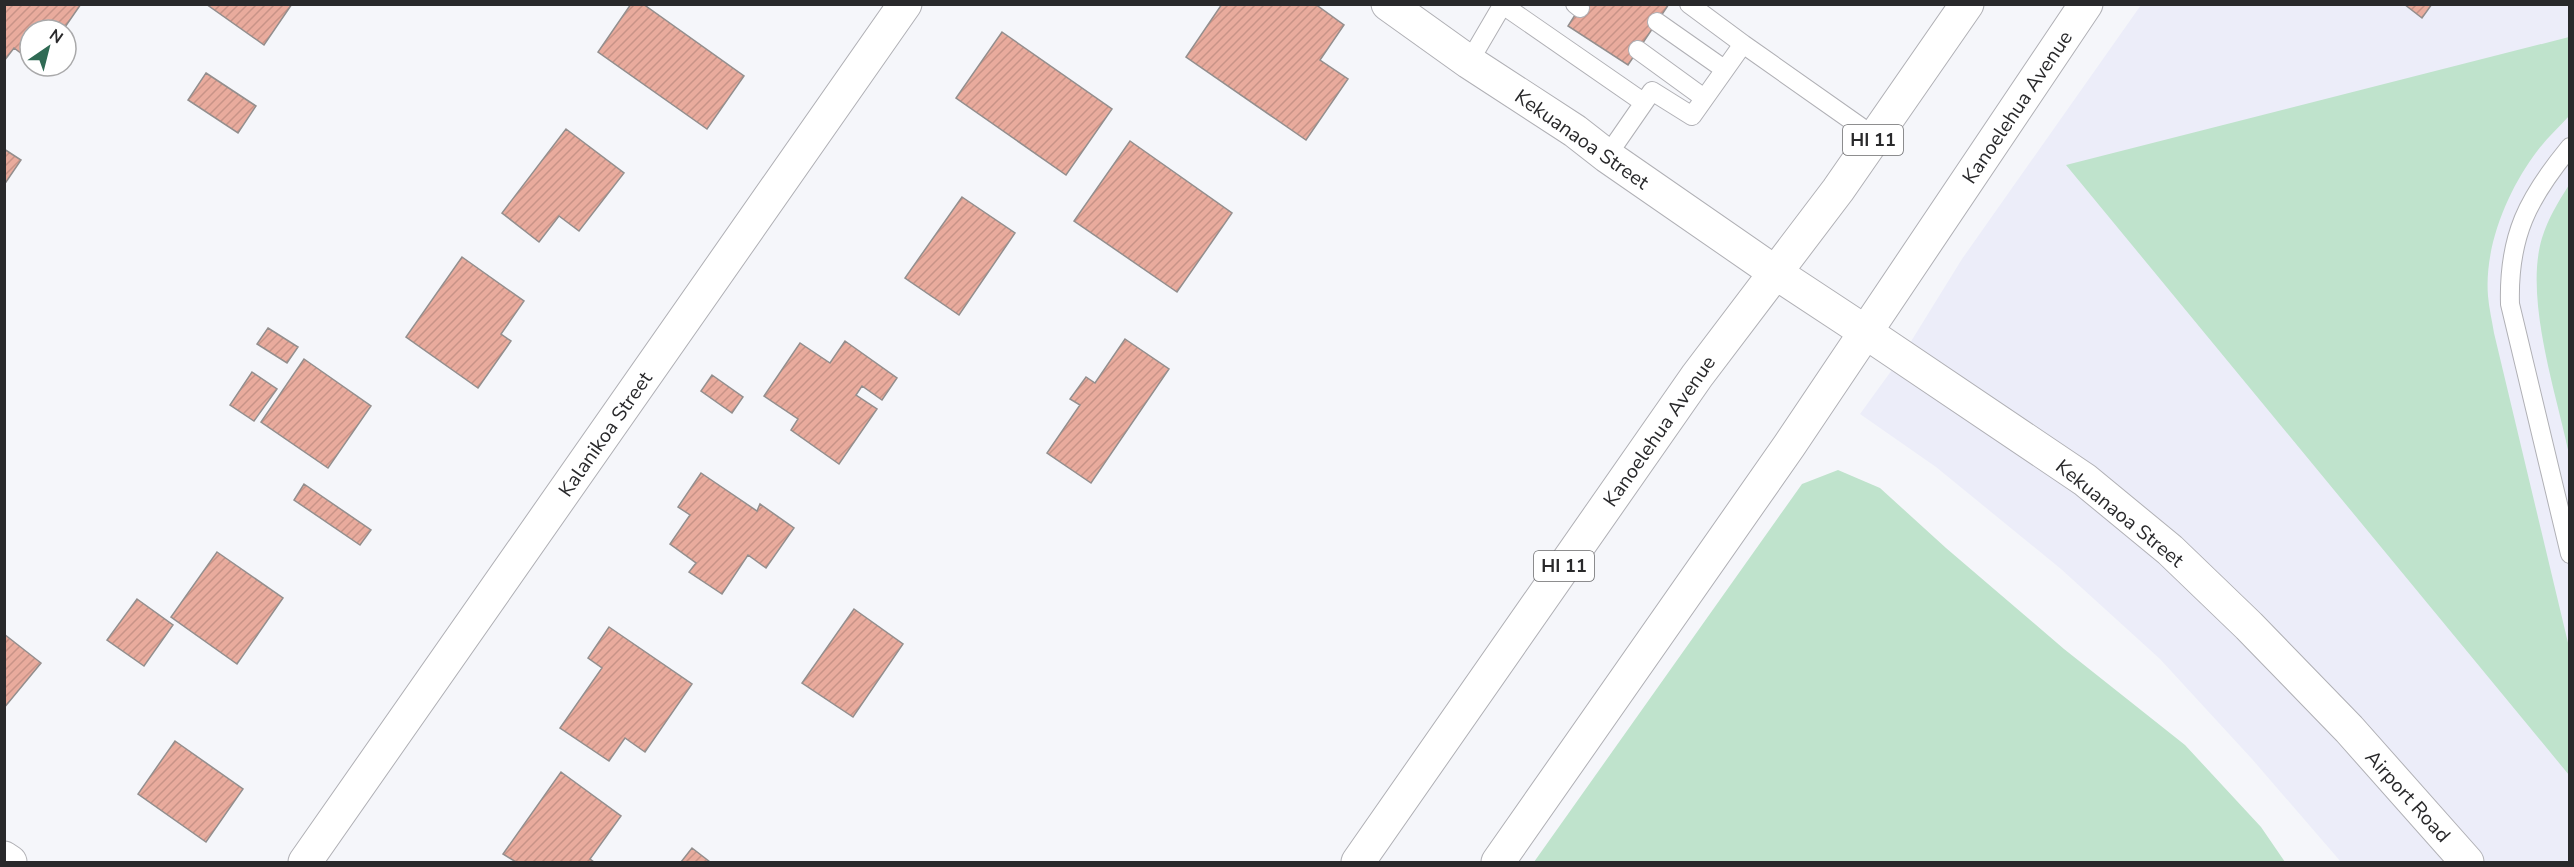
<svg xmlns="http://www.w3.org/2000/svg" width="2574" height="867" font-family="'Nunito Sans',sans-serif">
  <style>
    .built { fill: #ecedf9 }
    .green { fill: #bfe3cc }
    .building { fill: url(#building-hatch); stroke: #938e8d; stroke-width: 1.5 }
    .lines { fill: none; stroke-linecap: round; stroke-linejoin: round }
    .lane-casing { stroke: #b0b0b5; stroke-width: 20 }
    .street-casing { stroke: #b0b0b5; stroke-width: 35 }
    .secondary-casing { stroke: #b0b0b5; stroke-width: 35 }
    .highway-casing { stroke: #b0b0b5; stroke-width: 35 }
    .lane { stroke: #fff; stroke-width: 18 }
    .street { stroke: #fff; stroke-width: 33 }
    .secondary { stroke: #fff; stroke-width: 33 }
    .highway { stroke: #fff; stroke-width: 33 }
    .labels { text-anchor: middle; stroke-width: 6; stroke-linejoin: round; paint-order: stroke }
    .shield { fill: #fff; stroke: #69696b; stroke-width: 1.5 }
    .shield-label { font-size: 18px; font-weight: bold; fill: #29292b }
    .street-label { font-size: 20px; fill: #29292b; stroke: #fff }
  </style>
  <defs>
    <pattern id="building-hatch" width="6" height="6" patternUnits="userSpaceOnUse" patternTransform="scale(1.5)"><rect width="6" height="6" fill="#e9ab9d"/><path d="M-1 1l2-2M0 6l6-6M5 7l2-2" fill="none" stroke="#c89387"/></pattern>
  </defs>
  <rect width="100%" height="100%" fill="#f5f6fa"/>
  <!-- built -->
  <path class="built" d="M2141,5h428v857h-228l-89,-103 -92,-100 -99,-90 -125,-102 -76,-53 42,-58 60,-97z"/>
  <!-- green -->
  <path class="green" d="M2569,37v79c-10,11 -22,22 -31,34 -30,39 -54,96 -50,146 1,12 4,25 6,37l75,314v128l-503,-610z
    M2569,185v269c-13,-62 -45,-156 -27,-216 6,-19 16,-36 27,-53z
    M1838,470l42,18 66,60 118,101 121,96 76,82 24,35h-751l268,-378z"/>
  <!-- building -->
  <path class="building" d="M4,4h77l-18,26h-33v30l-16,-12 -10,13z
    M206,4h86l-28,41z
    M631,4h12l101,72 -37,53 -109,-77z
    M1222,4h93l29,21 -24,35 28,19 -42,61 -120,-83z
    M1582,4h87l-41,61 -60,-39z
    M2404,4h28l-10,14z
    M1002,32l110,77 -46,66 -110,-77z
    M206,73l50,33 -18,27 -50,-33z
    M566,129l58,44 -45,58 -20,-15 -20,26 -37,-29z
    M1130,141l102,72 -55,79 -103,-71z
    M4,149l17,11 -15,22 -2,-1z
    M962,197l53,36 -56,82 -54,-37z
    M462,257l62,44 -23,33 10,7 -33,47 -72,-51z
    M268,328l30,19 -11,16 -30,-19z
    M1125,339l44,30 -78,114 -44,-30 33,-48 -10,-6 16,-22 9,6z
    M845,341l52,37 -15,22 -20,-14 -6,9 21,14 -38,55 -48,-34 7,-11 -34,-23 36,-53 30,20z
    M304,359l67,47 -43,62 -67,-46z
    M252,372l25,17 -23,32 -24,-16z
    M712,375l31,22 -11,16 -31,-22z
    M701,473l56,38 3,-7 34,24 -28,40 -18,-13 -26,39 -33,-22 7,-9 -26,-19 20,-29 -12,-8z
    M304,484l67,46 -11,15 -66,-45z
    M217,552l66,46 -46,66 -66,-47z
    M137,599l36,26 -29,41 -37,-26z
    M854,609l49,35 -50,73 -51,-34z
    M609,627l83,57 -47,68 -20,-14 -16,23 -49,-33 42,-60 -14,-10z
    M4,634l37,29 -37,45z
    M175,741l68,48 -37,53 -68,-48z
    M561,772l60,44 -31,43 4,3h-78l-13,-8z
    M692,848l18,14h-29z"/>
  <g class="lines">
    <defs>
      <path id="lane" d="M1575,4l5,4
        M1689,4l54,40
        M1503,5l140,97
        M1657,22l67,47
        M1638,50l66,48
        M1469,62l34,-58
        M2570,147c-42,51 -62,89 -60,157l60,250
        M1607,156l45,-65 40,25 51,-72 132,93"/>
      <path id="street" d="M305,862l600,-858"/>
      <path id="secondary" d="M1388,4l81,58 106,69 32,25 169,117
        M1864,331l221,149 85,70 79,76 100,103 118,133
        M4,858l6,4"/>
      <path id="highway" d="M1776,273l88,58
        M1358,862l339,-486 141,-186 129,-186
        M1498,862l291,-416 297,-442"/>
    </defs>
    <!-- lane casing -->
    <use href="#lane" class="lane-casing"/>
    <!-- street casing -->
    <use href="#street" class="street-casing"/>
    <!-- secondary casing -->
    <use href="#secondary" class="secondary-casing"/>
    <!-- highway casing -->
    <use href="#highway" class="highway-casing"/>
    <!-- lane -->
    <use href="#lane" class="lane"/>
    <!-- street -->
    <use href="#street" class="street"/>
    <!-- secondary -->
    <use href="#secondary" class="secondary"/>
    <!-- highway -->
    <use href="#highway" class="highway"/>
  </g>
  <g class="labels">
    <!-- shield labels -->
    <g class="shield">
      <rect x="1843" y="125" width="60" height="30" rx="4.5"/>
      <rect x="1534" y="551" width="60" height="30" rx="4.5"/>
    </g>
    <g class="shield-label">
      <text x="1873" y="146">HI 11</text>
      <text x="1564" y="572">HI 11</text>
    </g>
    <!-- street labels -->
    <g class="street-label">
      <text transform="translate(2017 107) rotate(-56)" y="7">Kanoelehua Avenue</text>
      <text transform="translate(1582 139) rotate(35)" y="7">Kekuanaoa Street</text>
      <text transform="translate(1659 431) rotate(-55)" y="7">Kanoelehua Avenue</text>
      <text transform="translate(605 434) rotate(-55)" y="7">Kalanikoa Street</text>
      <text transform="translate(2120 513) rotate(39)" y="7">Kekuanaoa Street</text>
      <text transform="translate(2408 796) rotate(48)" y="7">Airport Road</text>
    </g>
  </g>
  <!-- border -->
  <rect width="2574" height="867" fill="none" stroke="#29292b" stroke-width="12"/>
  <!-- north arrow -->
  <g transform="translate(48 48) rotate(35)"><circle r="28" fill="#ffffff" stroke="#a9a9aa" stroke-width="1.5"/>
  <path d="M0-4.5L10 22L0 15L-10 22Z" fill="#2f6a54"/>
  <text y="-9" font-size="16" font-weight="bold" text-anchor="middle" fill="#29292b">N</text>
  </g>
</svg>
